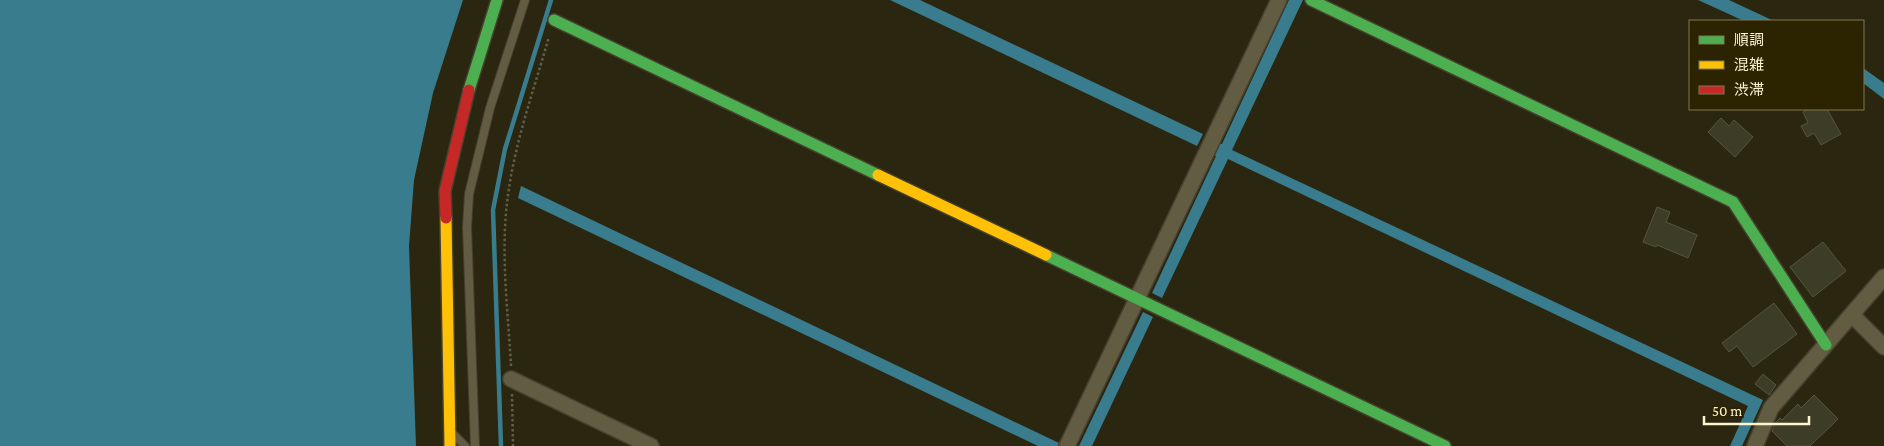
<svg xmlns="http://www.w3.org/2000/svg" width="1884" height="446" font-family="'Crimson Pro','Noto Sans JP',serif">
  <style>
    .water { fill: #387c8d }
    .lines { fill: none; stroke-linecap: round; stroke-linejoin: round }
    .stream { stroke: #387c8d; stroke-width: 4.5 }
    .building { fill: #3d3c27; stroke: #55553e }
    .lane-casing { stroke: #46412f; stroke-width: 10 }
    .street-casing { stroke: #46412f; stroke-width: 18 }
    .fast-casing { stroke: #46412f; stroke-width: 14 }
    .slow-casing { stroke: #46412f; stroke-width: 14 }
    .jam-casing { stroke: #46412f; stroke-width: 14 }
    .path { stroke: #625e49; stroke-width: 2.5; stroke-dasharray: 2.5 2.5; stroke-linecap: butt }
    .lane { stroke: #625c43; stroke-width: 8 }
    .street { stroke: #625c43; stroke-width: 15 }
    .fast { stroke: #4caf50; stroke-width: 11 }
    .slow { stroke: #ffc107; stroke-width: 11 }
    .jam { stroke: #c62828; stroke-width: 11 }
  </style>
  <rect width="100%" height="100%" fill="#2b260f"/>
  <!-- water -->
  <path class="water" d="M0,0h463l-30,93 -19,87 -5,66 7,200h-416z
    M890,0h30l283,134 -6,12z
    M1289,0h14l-71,150 531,250 -21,46h-12l18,-40 -520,-247 -66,139 -10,-5 64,-137 -2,-1 4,-12 4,1z
    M1698,0h31l45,21h-30z
    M1863,68l21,15v16l-21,-16z
    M521,186l538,257 -1,3h-20l-520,-248z
    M1143,312l10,5 -61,129h-13z"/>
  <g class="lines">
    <!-- stream -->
    <path class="stream" d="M501,446l-8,-236 12,-61 46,-149"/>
  </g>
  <!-- building -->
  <path class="building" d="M1809,109h18l14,25 -20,11 -7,-12 -7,4 -6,-11 7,-3 -5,-11z
    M1721,118l8,8 5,-6 19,17 -18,20 -27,-25z
    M1657,207l13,5 -4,10 31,13 -9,23 -31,-13 -1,2 -13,-5z
    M1823,242l23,29 -33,26 -23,-30z
    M1774,303l23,31 -44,33 -16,-21 -8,6 -7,-9z
    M1763,374l13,11 -7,10 -14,-11z
    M1814,395l24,24 -28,27h-23l-15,-15 3,-8 5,-5 2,2 16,-16 3,4z"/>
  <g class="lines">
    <defs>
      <path id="lane" d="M454,435l11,11
        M475,446l-8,-219 2,-33 21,-86 35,-108"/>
      <path id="street" d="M1852,315l32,32
        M511,379l140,67
        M1067,446l212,-446
        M1755,446l16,-38 113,-131"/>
      <path id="fast" d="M1311,0l422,202 93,143
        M554,20l324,155
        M469,90l28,-90
        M1046,255l399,191"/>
      <path id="slow" d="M878,175l168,80
        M446,218l4,228"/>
      <path id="jam" d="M446,218l-1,-27 24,-101"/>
    </defs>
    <!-- lane casing -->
    <use href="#lane" class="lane-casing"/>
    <!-- street casing -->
    <use href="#street" class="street-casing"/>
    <!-- fast casing -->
    <use href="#fast" class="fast-casing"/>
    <!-- slow casing -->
    <use href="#slow" class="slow-casing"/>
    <!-- jam casing -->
    <use href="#jam" class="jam-casing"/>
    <!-- path -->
    <path class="path" d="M511,366c-3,-56 -11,-115 -3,-171 7,-53 26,-106 41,-158
      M512,394l1,52"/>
    <!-- lane -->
    <use href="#lane" class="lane"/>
    <!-- street -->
    <use href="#street" class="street"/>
    <!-- fast -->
    <use href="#fast" class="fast"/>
    <!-- slow -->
    <use href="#slow" class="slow"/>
    <!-- jam -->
    <use href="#jam" class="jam"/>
  </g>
  <!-- legend -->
  <rect x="1689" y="20" width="175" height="90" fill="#2c2400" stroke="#7f7853"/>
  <rect x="1699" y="36" width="25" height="8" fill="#4caf50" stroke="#7f7853"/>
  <text x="1734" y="45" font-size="15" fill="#fcf5d0">順調</text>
  <rect x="1699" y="61" width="25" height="8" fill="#ffc107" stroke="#7f7853"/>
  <text x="1734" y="70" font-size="15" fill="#fcf5d0">混雑</text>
  <rect x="1699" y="86" width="25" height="8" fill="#c62828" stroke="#7f7853"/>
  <text x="1734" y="95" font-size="15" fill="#fcf5d0">渋滞</text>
  <!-- scale -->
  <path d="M1704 416v8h105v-8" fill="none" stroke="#fcf5d0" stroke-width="2.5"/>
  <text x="1712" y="416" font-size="15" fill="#fcf5d0" stroke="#2c2400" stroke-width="4" paint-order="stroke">50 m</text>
</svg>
